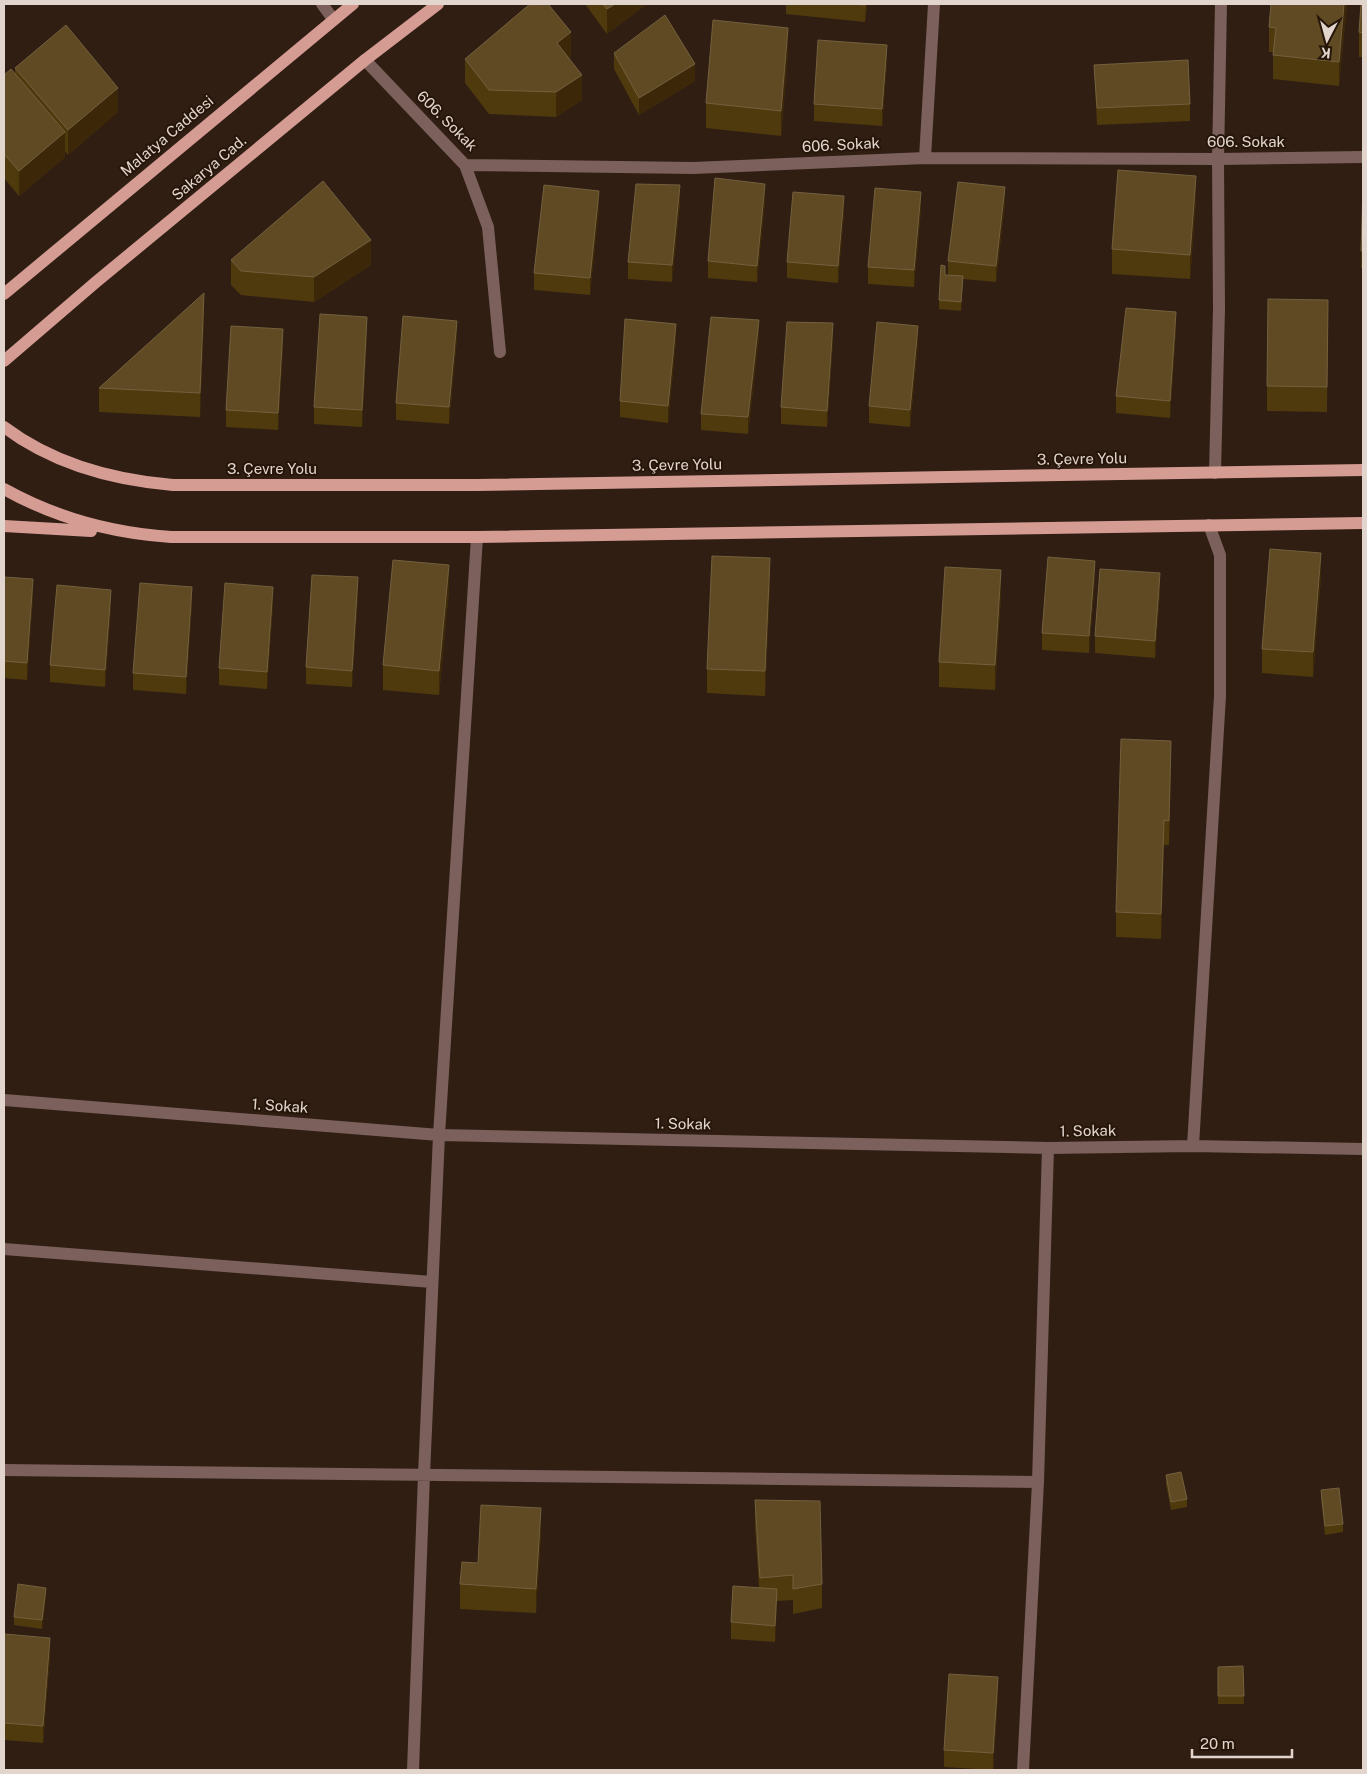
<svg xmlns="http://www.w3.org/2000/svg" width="1367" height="1774" font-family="'Public Sans',sans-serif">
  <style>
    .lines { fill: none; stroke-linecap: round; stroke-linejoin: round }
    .minor { stroke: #7b605c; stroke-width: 12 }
    .major { stroke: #d59c94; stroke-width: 12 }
    .wall { fill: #4f3a0e }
    .shaded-wall { fill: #3c2808 }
    .building { fill: #5f4a23; stroke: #73603e }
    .labels { text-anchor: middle; stroke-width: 4; stroke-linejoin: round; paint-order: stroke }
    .street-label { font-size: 15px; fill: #e2d5cd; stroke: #261509 }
  </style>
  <rect width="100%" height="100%" fill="#301e13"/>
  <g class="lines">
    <!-- minor -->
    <path class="minor" d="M322,4l11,15
      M365,60l100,105 228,3 232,-10 293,1 145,-2
      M925,158l9,-154
      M465,165l23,62 12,125
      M1215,473l4,-165 -1,-149 3,-155
      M4,1100l435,35 609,13 145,-2 170,3
      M1193,1146l27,-450v-141l-11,-30
      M4,1249l428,33
      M4,1470l1034,12
      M413,1770l11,-295 15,-340 38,-598
      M1023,1770l15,-288 10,-334"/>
    <!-- major -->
    <path class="major" d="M4,294l349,-290
      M4,361l92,-79 269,-222 73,-56
      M4,427c48,36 109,53 169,58h303l887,-15
      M4,489c52,29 107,44 167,48h306l886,-14
      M4,526l87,5"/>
  </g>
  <!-- wall -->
  <path class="wall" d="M585,4h62l-40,30z
    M786,4h81l-2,18 -79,-8z
    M1347,4l-8,82 -66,-7v-27h-4v-25z
    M1363,4v53h-4v-25z
    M614,53l81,28 -56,34 -25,-46z
    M788,53l-7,83 -75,-8v-25z
    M571,57l-2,1 13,42 -26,17 -67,-3 -24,-31v-24z
    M887,62l-5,64 -68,-5v-17z
    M1094,65l96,39v17l-93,4z
    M15,68l103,44 -50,43 -3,-4v6l-46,39 -15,-18v-103l11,-2z
    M1363,186v82h-2z
    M1196,200l-6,79 -78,-5v-25z
    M765,201l-8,81 -49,-4v-17z
    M680,202l-8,80 -44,-3v-17z
    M1005,203l-9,79 -33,-3 -2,32 -22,-2v-9l6,-25h3v-14z
    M599,208l-9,87 -56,-5v-17z
    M921,209l-7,78 -46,-3v-17z
    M844,213l-6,70 -51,-5v-16z
    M231,260l140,5 -57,37 -73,-7 -10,-10z
    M1328,300l-1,112 -60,-1v-25z
    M204,317l-4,100 -101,-5v-24z
    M1176,329l-6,89 -54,-5v-17z
    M367,334l-5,93 -48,-3v-17z
    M759,337l-11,97 -47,-4v-16z
    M457,338l-8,86 -53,-4v-17z
    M833,340l-6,87 -46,-3v-17z
    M676,341l-8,82 -48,-6v-16z
    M918,343l-8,84 -41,-4v-17z
    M283,346l-5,84 -52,-3v-17z
    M4,577l29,19 -6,84 -23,-2z
    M1321,577l-8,100 -51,-4v-24z
    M1095,578l-6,75 -47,-3v-17z
    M770,583l-5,113 -58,-3v-24z
    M449,590l-10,105 -56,-5v-25z
    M1160,590l-5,68 -60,-5v-17z
    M358,594l-6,93 -46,-3v-17z
    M1001,595l-6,95 -56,-3v-25z
    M192,603l-6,91 -53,-4v-17z
    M273,604l-6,85 -48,-4v-17z
    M111,607l-6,80 -55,-5v-17z
    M1171,766l-2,79h-5l-3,94 -45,-2v-25z
    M1166,1475l21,24v8l-16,3 -5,-26z
    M1321,1490l22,34v8l-18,3 -4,-36z
    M755,1500l67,84v24l-29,6v-14l-16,1 -2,41 -44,-3v-17l28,-34 -4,-63z
    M541,1533l-5,80 -76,-4v-25l18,-21z
    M46,1596l-4,33 -28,-4v-8z
    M4,1634l46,21 -7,88 -39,-3z
    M1243,1666l1,38h-26v-37z
    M998,1694l-5,76 -49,-3v-17z"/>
  <!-- shaded-wall -->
  <path class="shaded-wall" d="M615,4h32l-40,30v-25z
    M866,4h1l-2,18z
    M1344,4h3l-8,82v-24z
    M788,28v25l-7,83v-25z
    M571,32v25l-14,11v-25z
    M887,45v17l-5,64v-17z
    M695,64v17l-56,34v-17z
    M582,75v25l-26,17v-25z
    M118,88v24l-50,43v-25z
    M65,132v25l-46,39v-25z
    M1196,176v24l-6,79v-24z
    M765,184v17l-8,81v-16z
    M680,185v17l-8,80v-17z
    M1005,187v16l-9,79v-16z
    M599,191v17l-9,87v-17z
    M921,192v17l-7,78v-17z
    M844,196v17l-6,70v-17z
    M371,240v25l-57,37v-25z
    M204,293v24l-4,100v-24z
    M1176,312v17l-6,89v-17z
    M367,317v17l-5,93v-17z
    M759,320v17l-11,97v-17z
    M457,321v17l-8,86v-17z
    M833,323v17l-6,87v-16z
    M676,324v17l-8,82v-17z
    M918,326v17l-8,84v-17z
    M283,329v17l-5,84v-17z
    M1321,553v24l-8,100v-25z
    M770,558v25l-5,113v-25z
    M1095,561v17l-6,75v-17z
    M449,565v25l-10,105v-24z
    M1001,570v25l-6,95v-25z
    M1160,573v17l-5,68v-17z
    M358,577v17l-6,93v-16z
    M33,579v17l-6,84v-17z
    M192,587v16l-6,91v-17z
    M273,587v17l-6,85v-17z
    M111,590v17l-6,80v-17z
    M1171,741v25l-2,79v-24z
    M1164,820v25l-3,94v-25z
    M541,1508v25l-5,80v-24z
    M46,1588v8l-4,33v-9z
    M777,1589v17l-2,36v-16z
    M50,1638v17l-7,88v-17z
    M998,1677v17l-5,76v-17z"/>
  <!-- building -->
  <path class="building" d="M530,4h18l23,28 -14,11 25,32 -26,17 -67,-2 -24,-31z
    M603,4h12l-8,5z
    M852,4h14l-1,1z
    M1271,4h73l-5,58 -66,-7 3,-27 -7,-1z
    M1361,4h2v29l-4,-1z
    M665,15l30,49 -56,34 -25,-45z
    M713,20l75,8 -7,83 -75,-8z
    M66,25l52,63 -50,42 -53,-62z
    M818,40l69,5 -5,64 -68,-5z
    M1188,60l2,44 -93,4 -3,-43z
    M11,69l54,63 -46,39 -15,-17v-79z
    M1118,170l78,6 -6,79 -78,-6z
    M715,178l50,6 -8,82 -49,-5z
    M323,181l48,59 -57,37 -73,-6 -10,-11z
    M958,182l47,5 -9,79 -48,-5z
    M636,184l44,1 -8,80 -44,-3z
    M544,185l55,6 -9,87 -56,-5z
    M1363,186v66l-2,-1z
    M875,188l46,4 -7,78 -46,-3z
    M793,192l51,4 -6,70 -51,-4z
    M941,265l4,1v9l18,1 -2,26 -22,-2z
    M204,293l-4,100 -101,-5z
    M1268,299l60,1 -1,87 -60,-1z
    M1126,308l50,4 -6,89 -54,-5z
    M320,314l47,3 -5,93 -48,-3z
    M403,316l54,5 -8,86 -53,-4z
    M711,317l48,3 -11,97 -47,-3z
    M625,319l51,5 -8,82 -48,-5z
    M787,322l46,1 -6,88 -46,-4z
    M877,322l41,4 -8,84 -41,-4z
    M231,326l52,3 -5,84 -52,-3z
    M1270,549l51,4 -8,99 -51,-3z
    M712,556l58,2 -5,113 -58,-2z
    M1048,557l47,4 -6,75 -47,-3z
    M393,560l56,5 -10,106 -56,-6z
    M945,567l56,3 -6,95 -56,-3z
    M1100,569l60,4 -5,68 -60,-5z
    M312,575l46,2 -6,94 -46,-4z
    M4,577l29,2 -6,84 -23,-2z
    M140,583l52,4 -6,90 -53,-4z
    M225,583l48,4 -6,85 -48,-4z
    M57,585l54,5 -6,80 -55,-5z
    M1121,739l50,2 -2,80 -5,-1 -3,94 -45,-2z
    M1181,1472l6,27 -16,3 -5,-27z
    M1339,1488l4,36 -18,2 -4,-36z
    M755,1500l65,1 2,83 -29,5v-14l-33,3z
    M481,1505l60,3 -5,81 -76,-5 2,-22 16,1z
    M18,1584l28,4 -4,32 -28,-3z
    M733,1586l44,3 -2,37 -44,-4z
    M4,1634l46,4 -7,88 -39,-3z
    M1243,1666l1,30h-26v-29z
    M949,1674l49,3 -5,76 -49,-3z"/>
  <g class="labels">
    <!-- street labels -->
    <g class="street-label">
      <text transform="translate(447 121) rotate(45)" y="5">606. Sokak</text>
      <text transform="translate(167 136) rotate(-40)" y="5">Malatya Caddesi</text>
      <text x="1246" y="147">606. Sokak</text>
      <text transform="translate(841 145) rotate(-3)" y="5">606. Sokak</text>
      <text transform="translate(209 168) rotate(-40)" y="5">Sakarya Cad.</text>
      <text transform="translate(1082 459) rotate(-1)" y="5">3. Çevre Yolu</text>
      <text transform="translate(677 465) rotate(-1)" y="5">3. Çevre Yolu</text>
      <text x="272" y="474">3. Çevre Yolu</text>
      <text transform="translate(280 1106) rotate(4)" y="5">1. Sokak</text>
      <text transform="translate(683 1124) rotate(1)" y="5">1. Sokak</text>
      <text transform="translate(1088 1131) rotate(-1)" y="5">1. Sokak</text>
    </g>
  </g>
  <!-- border -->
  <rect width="1367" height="1774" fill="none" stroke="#e2d5cd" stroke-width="10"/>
  <!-- north arrow -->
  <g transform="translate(1327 40) rotate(186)" stroke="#261509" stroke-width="4" paint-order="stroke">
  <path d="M0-4L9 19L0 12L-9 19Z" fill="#e2d5cd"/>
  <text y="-8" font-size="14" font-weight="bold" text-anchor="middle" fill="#e2d5cd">K</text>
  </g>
  <!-- scale -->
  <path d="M1192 1749v8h100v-8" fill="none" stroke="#e2d5cd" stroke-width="2.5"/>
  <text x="1200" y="1749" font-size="15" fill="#e2d5cd" stroke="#261509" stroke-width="4" paint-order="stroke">20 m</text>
</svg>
